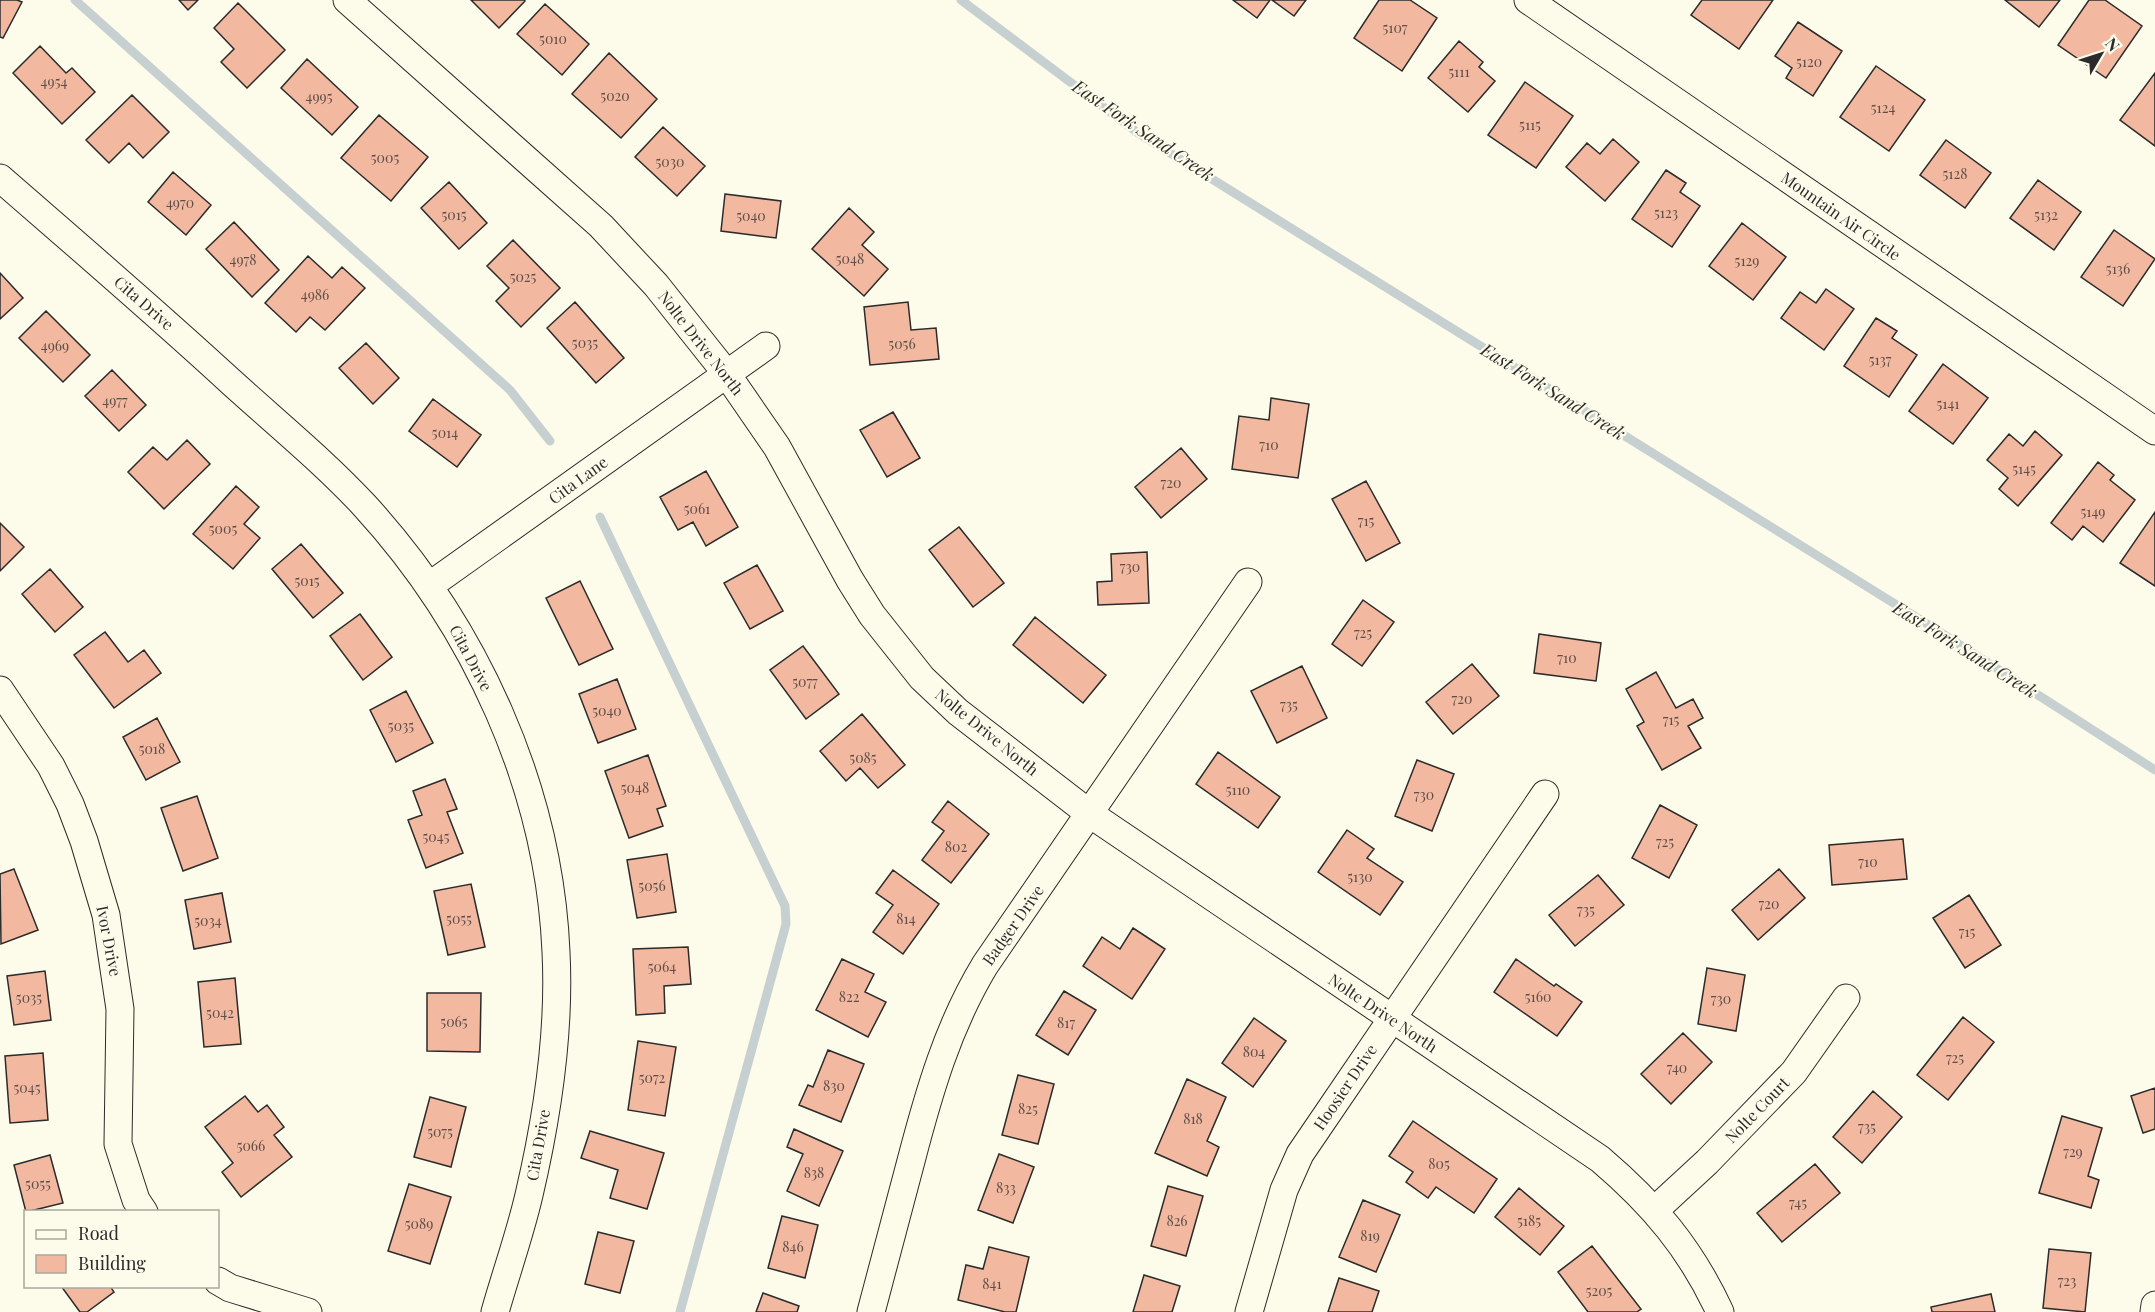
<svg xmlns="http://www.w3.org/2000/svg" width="2155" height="1312" font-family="'Playfair Display',serif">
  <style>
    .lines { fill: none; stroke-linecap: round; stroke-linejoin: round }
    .stream { stroke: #c7d0d0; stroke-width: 9 }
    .building { fill: #f2b8a0; stroke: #2b2b2b; stroke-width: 1.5 }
    .minor-casing { stroke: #2b2b2b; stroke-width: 29 }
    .minor { stroke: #fdfbea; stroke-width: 27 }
    .labels { text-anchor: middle; stroke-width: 4.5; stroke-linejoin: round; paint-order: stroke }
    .number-label { font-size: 14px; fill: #5d4e48 }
    .street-label { font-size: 16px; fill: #2b2b2b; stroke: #fdfbea }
    .water-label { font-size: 18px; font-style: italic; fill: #2b2b2b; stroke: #fdfbea }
  </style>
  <rect width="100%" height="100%" fill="#fdfbea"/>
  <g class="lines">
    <!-- stream -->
    <path class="stream" d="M75,0l435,390 40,51
      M961,0l177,133 794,494 223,143
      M600,517l185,389 1,18 -106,388"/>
  </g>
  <!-- building -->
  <path class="building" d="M0,0h17l5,2 -19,36 -3,-1z
    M179,0h19l-10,10z
    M471,0h53l1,1 -26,27z
    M1233,0h37l-13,18z
    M1272,0h34l-12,16z
    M1379,0h31l27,18 -35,53 -48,-33z
    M1702,0h71l-34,49 -48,-34z
    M2005,0h55l-21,27z
    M2089,0h16l37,26 -36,52 -48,-33z
    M238,3l47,47 -38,38 -26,-26 13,-13 -20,-21z
    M545,4l44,40 -27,31 -45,-41z
    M1798,22l44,29 -29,45 -27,-18 6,-10 -17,-12z
    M1459,41l24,21 -4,5 16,14 -27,31 -40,-34z
    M40,46l26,27 6,-5 23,24 -33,32 -49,-51z
    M609,53l48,46 -36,39 -49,-44z
    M307,59l51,48 -26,28 -51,-47z
    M1876,66l49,34 -36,51 -49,-34z
    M2155,73v73l-35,-26z
    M1525,82l48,34 -37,52 -48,-33z
    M132,95l37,37 -26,26 -14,-15 -20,20 -23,-23z
    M379,115l49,42 -37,44 -50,-43z
    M663,127l42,39 -28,30 -42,-39z
    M1613,139l26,23 -34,39 -39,-34 21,-24 13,11z
    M1946,140l45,33 -26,35 -45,-33z
    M1666,170l20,13 -6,9 20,14 -28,41 -40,-28z
    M173,172l38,33 -25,30 -38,-33z
    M2038,180l43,32 -27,38 -44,-32z
    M449,182l38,41 -28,26 -38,-41z
    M725,194l56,7 -5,37 -55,-7z
    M849,208l25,24 -12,13 26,24 -24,27 -52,-47z
    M234,222l45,48 -27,27 -46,-48z
    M1742,223l44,34 -33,43 -44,-34z
    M2114,230l41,29 -32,47 -42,-29z
    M513,240l47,48 -39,39 -25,-26 13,-13 -22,-22z
    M308,256l24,22 10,-11 23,21 -40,42 -15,-13 -14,15 -31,-29z
    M0,273l23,25 -23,21z
    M1826,289l28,20 -30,41 -43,-32 19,-26 16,11z
    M575,302l49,56 -28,25 -49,-55z
    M908,302l3,28 25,-2 3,31 -69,6 -6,-58z
    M46,311l44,44 -27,27 -44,-44z
    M1876,318l21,13 -5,7 25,17 -28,42 -45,-31z
    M366,343l33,35 -26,26 -34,-36z
    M1943,364l45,34 -35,46 -44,-33z
    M112,370l34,35 -27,26 -34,-35z
    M1271,398l38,6 -11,74 -66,-9 7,-53 30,4z
    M433,399l48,36 -24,32 -48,-36z
    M893,412l27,46 -33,19 -27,-47z
    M2035,431l27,24 -44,51 -19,-17 9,-11 -21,-18 22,-26 14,12z
    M187,440l23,24 -46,45 -36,-37 25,-25 14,13z
    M1181,448l26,31 -46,39 -26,-31z
    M2098,462l16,13 -4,5 25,20 -32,42 -20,-16 -11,14 -21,-17z
    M706,471l32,56 -32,19 -13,-24 -15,8 -18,-33z
    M1366,481l34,62 -34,18 -34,-62z
    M236,486l23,21 -15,17 16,14 -27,31 -40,-35z
    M2155,512v74l-35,-23z
    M0,523l24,24 -24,24z
    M959,527l45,56 -31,24 -44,-57z
    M301,544l42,49 -30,25 -41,-49z
    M1147,552l2,51 -51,2 -1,-23 15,-1 -1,-27z
    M757,565l26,46 -33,18 -26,-46z
    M50,569l33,38 -28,25 -33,-38z
    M580,581l33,68 -34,16 -33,-67z
    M1363,600l31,22 -32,44 -30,-22z
    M360,614l32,43 -29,23 -33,-44z
    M1035,617l71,58 -23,28 -70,-58z
    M105,632l23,30 16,-12 17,23 -47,35 -40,-53z
    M1539,634l62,9 -5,38 -62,-8z
    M803,646l36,48 -33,25 -36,-49z
    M1472,664l27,32 -46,38 -27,-32z
    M1302,666l25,52 -50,25 -26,-52z
    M1656,672l20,36 17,-9 10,19 -15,8 13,22 -39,22 -25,-44 7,-4 -18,-33z
    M617,679l19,50 -38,14 -19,-49z
    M406,691l27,52 -37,19 -26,-52z
    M862,714l43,51 -27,23 -18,-20 -14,13 -26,-30z
    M157,718l23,44 -34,18 -23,-43z
    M1218,752l62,45 -22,31 -62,-44z
    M648,755l18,51 -9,3 6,17 -34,12 -24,-67z
    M1417,760l37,14 -22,57 -37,-15z
    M445,779l12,30 -10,3 16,41 -37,15 -18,-48 14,-5 -9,-24z
    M197,796l21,62 -35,13 -22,-63z
    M948,801l41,33 -38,49 -29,-23 22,-29 -12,-9z
    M1660,805l37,20 -28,53 -37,-20z
    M1347,830l27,19 -7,9 36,24 -23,33 -62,-43z
    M1903,839l4,40 -75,6 -3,-40z
    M667,854l9,58 -39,6 -10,-58z
    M14,869l24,61 -37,14 -1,-70z
    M1779,869l26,29 -47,42 -26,-30z
    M893,870l46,34 -36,50 -30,-22 20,-27 -17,-12z
    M1598,875l26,30 -49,41 -26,-31z
    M471,884l14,63 -37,8 -14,-64z
    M222,893l9,49 -37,7 -9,-49z
    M1969,895l32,50 -36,23 -32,-50z
    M1133,928l32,21 -33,50 -49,-33 19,-29 18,12z
    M688,947l3,37 -27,2 1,27 -29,2 -3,-66z
    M842,959l32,15 -9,18 21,10 -18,35 -52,-27z
    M1516,959l38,27 2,-2 26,18 -25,34 -63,-44z
    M1707,968l38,7 -9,56 -38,-7z
    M45,971l6,49 -37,5 -7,-49z
    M235,978l6,66 -37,3 -6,-65z
    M1064,991l32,19 -28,45 -32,-20z
    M427,993h54l-1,59 -53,-1z
    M1963,1017l31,25 -46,58 -31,-25z
    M1254,1018l32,23 -33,46 -31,-24z
    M1683,1033l29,29 -41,42 -30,-30z
    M638,1041l38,6 -11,69 -37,-6z
    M828,1050l36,14 -23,58 -42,-17 9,-20 5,2z
    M43,1053l5,67 -38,3 -5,-67z
    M1018,1075l36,9 -16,60 -36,-9z
    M1187,1079l39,18 -19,44 12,6 -12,29 -52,-23z
    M2155,1088v41l-12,4 -12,-37z
    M1873,1091l29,26 -40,46 -29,-26z
    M245,1096l13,16 9,-7 17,22 -10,8 18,22 -51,40 -19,-25 11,-9 -28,-36z
    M430,1097l36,10 -15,60 -37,-10z
    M2062,1116l40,12 -14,48 11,4 -8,28 -52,-15z
    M1413,1121l84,58 -23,34 -38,-26 -8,11 -22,-16 7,-10 -24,-16z
    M794,1129l49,22 -24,55 -32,-15 16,-37 -16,-7z
    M590,1131l74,22 -17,56 -37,-11 8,-28 -37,-12z
    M999,1154l35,13 -21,56 -35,-13z
    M50,1155l13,48 -37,9 -12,-47z
    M1815,1164l25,29 -58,49 -25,-29z
    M409,1184l42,13 -21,67 -42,-13z
    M1168,1186l35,10 -17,60 -35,-10z
    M1519,1188l45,38 -24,29 -45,-38z
    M1363,1200l37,15 -24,57 -37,-15z
    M782,1216l36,9 -13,53 -37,-10z
    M598,1232l36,9 -14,52 -35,-9z
    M1592,1246l49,63 -4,3h-49l-30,-40z
    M989,1247l40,10 -13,55h-11l-47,-12 8,-35 17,4z
    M2049,1249l42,4 -6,59 -42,-4z
    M1144,1275l36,11 -8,26h-39z
    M1339,1278l40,13 -7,21h-44z
    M61,1286h49l4,6 -27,20h-7z
    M763,1293l36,13 -2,6h-41z
    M1991,1294l4,18h-63l-1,-5z"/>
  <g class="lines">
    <defs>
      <path id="minor" d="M347,0l254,226 55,59 70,88 51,74 73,133 22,35 50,63 36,34 132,102 510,345c53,45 91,90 120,153
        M1528,0l627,431
        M0,178c77,67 154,133 229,202 45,41 93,80 135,125 111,121 185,282 192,447 4,78 -9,166 -27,243 -9,39 -23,78 -34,117
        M429,586l337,-240
        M0,690l51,76 19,38 14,37 22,74 14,94 -2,135 18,56 8,12
        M1655,1210l52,-48 87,-90 52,-74
        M218,1281l12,7 78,24
        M871,1312c13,-50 27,-101 40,-151 18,-69 37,-135 74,-196l263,-383
        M1249,1312l35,-122 16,-36 245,-360
        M2154,1312l1,-7"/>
    </defs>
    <!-- minor casing -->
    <use href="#minor" class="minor-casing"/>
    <!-- minor -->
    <use href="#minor" class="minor"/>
  </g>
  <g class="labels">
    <!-- number labels -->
    <g class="number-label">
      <text x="1395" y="33">5107</text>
      <text x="553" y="44">5010</text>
      <text x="1809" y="67">5120</text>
      <text x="1459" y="77">5111</text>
      <text x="54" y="87">4954</text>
      <text x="615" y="101">5020</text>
      <text x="319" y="102">4995</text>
      <text x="1883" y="113">5124</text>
      <text x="1530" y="130">5115</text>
      <text x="385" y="163">5005</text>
      <text x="670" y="167">5030</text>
      <text x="1955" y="179">5128</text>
      <text x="180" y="208">4970</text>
      <text x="1666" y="218">5123</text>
      <text x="454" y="220">5015</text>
      <text x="2046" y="220">5132</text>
      <text x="751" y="221">5040</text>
      <text x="850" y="264">5048</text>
      <text x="243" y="265">4978</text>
      <text x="1747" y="266">5129</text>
      <text x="2118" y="274">5136</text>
      <text x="523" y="282">5025</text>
      <text x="315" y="300">4986</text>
      <text x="585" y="348">5035</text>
      <text x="902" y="349">5056</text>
      <text x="55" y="351">4969</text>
      <text x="1880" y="365">5137</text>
      <text x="115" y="406">4977</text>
      <text x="1948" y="409">5141</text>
      <text x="445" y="438">5014</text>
      <text x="1269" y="450">710</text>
      <text x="2024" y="474">5145</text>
      <text x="1171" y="488">720</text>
      <text x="697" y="514">5061</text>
      <text x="2093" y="517">5149</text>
      <text x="1366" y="526">715</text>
      <text x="223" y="534">5005</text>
      <text x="1130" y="572">730</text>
      <text x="307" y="586">5015</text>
      <text x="1363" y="638">725</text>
      <text x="1567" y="663">710</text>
      <text x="805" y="687">5077</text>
      <text x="1462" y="704">720</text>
      <text x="1289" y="710">735</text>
      <text x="607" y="716">5040</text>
      <text x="1671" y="725">715</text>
      <text x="401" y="731">5035</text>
      <text x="152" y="754">5018</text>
      <text x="863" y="763">5085</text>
      <text x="635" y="793">5048</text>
      <text x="1238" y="795">5110</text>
      <text x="1424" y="800">730</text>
      <text x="436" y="842">5045</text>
      <text x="1665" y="847">725</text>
      <text x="956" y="852">802</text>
      <text x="1868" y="867">710</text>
      <text x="1360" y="882">5130</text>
      <text x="652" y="891">5056</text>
      <text x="1769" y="909">720</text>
      <text x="1586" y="915">735</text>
      <text x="459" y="924">5055</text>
      <text x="906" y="924">814</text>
      <text x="208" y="926">5034</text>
      <text x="1967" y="937">715</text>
      <text x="662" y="972">5064</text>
      <text x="849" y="1002">822</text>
      <text x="1538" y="1002">5160</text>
      <text x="29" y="1003">5035</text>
      <text x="1721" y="1004">730</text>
      <text x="220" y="1018">5042</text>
      <text x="454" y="1027">5065</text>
      <text x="1066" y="1028">817</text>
      <text x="1254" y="1057">804</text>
      <text x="1955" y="1063">725</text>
      <text x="1677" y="1073">740</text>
      <text x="652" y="1083">5072</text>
      <text x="834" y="1091">830</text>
      <text x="27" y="1093">5045</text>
      <text x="1028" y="1114">825</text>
      <text x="1193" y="1124">818</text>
      <text x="1867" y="1132">735</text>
      <text x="440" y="1137">5075</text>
      <text x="251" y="1151">5066</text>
      <text x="2073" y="1157">729</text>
      <text x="1439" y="1169">805</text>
      <text x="814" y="1178">838</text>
      <text x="38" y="1189">5055</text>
      <text x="1006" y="1193">833</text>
      <text x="1798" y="1208">745</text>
      <text x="1177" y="1226">826</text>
      <text x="1529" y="1226">5185</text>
      <text x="419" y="1229">5089</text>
      <text x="1370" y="1241">819</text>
      <text x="793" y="1252">846</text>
      <text x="2067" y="1286">723</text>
      <text x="992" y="1289">841</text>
      <text x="1599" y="1296">5205</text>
    </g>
    <!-- street labels -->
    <g class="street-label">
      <text transform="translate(1841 216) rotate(35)" y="6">Mountain Air Circle</text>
      <text transform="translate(144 303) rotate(41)" y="6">Cita Drive</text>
      <text transform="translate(701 343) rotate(52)" y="6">Nolte Drive North</text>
      <text transform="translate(578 480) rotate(-36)" y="6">Cita Lane</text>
      <text transform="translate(471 658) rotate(62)" y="6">Cita Drive</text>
      <text transform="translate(987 732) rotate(39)" y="6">Nolte Drive North</text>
      <text transform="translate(1013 925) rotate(-55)" y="6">Badger Drive</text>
      <text transform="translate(109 941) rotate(79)" y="6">Ivor Drive</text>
      <text transform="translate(1383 1013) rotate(34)" y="6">Nolte Drive North</text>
      <text transform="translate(1345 1087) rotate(-56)" y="6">Hoosier Drive</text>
      <text transform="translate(1757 1110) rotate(-46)" y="6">Nolte Court</text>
      <text transform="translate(538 1145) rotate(-80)" y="6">Cita Drive</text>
    </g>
    <!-- water labels -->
    <g class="water-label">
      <text transform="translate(1143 131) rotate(34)" y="6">East Fork Sand Creek</text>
      <text transform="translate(1553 392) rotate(32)" y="6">East Fork Sand Creek</text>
      <text transform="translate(1965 650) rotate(32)" y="6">East Fork Sand Creek</text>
    </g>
  </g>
  <!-- legend -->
  <rect x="24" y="1210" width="195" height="78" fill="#fdfbea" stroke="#a9a89e" stroke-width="1.5"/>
  <rect x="36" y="1230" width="30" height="9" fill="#fdfbea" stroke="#a9a89e" stroke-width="1.5"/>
  <text x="78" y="1240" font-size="18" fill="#2b2b2b">Road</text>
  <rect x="36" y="1255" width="30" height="18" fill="#f2b8a0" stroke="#a9a89e" stroke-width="1.5"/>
  <text x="78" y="1270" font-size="18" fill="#2b2b2b">Building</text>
  <!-- north arrow -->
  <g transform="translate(2101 54) rotate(51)" stroke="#fdfbea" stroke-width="4.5" paint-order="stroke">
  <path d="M0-4.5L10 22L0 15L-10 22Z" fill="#2b2b2b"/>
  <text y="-9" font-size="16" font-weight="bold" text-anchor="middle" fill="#2b2b2b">N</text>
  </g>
</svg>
